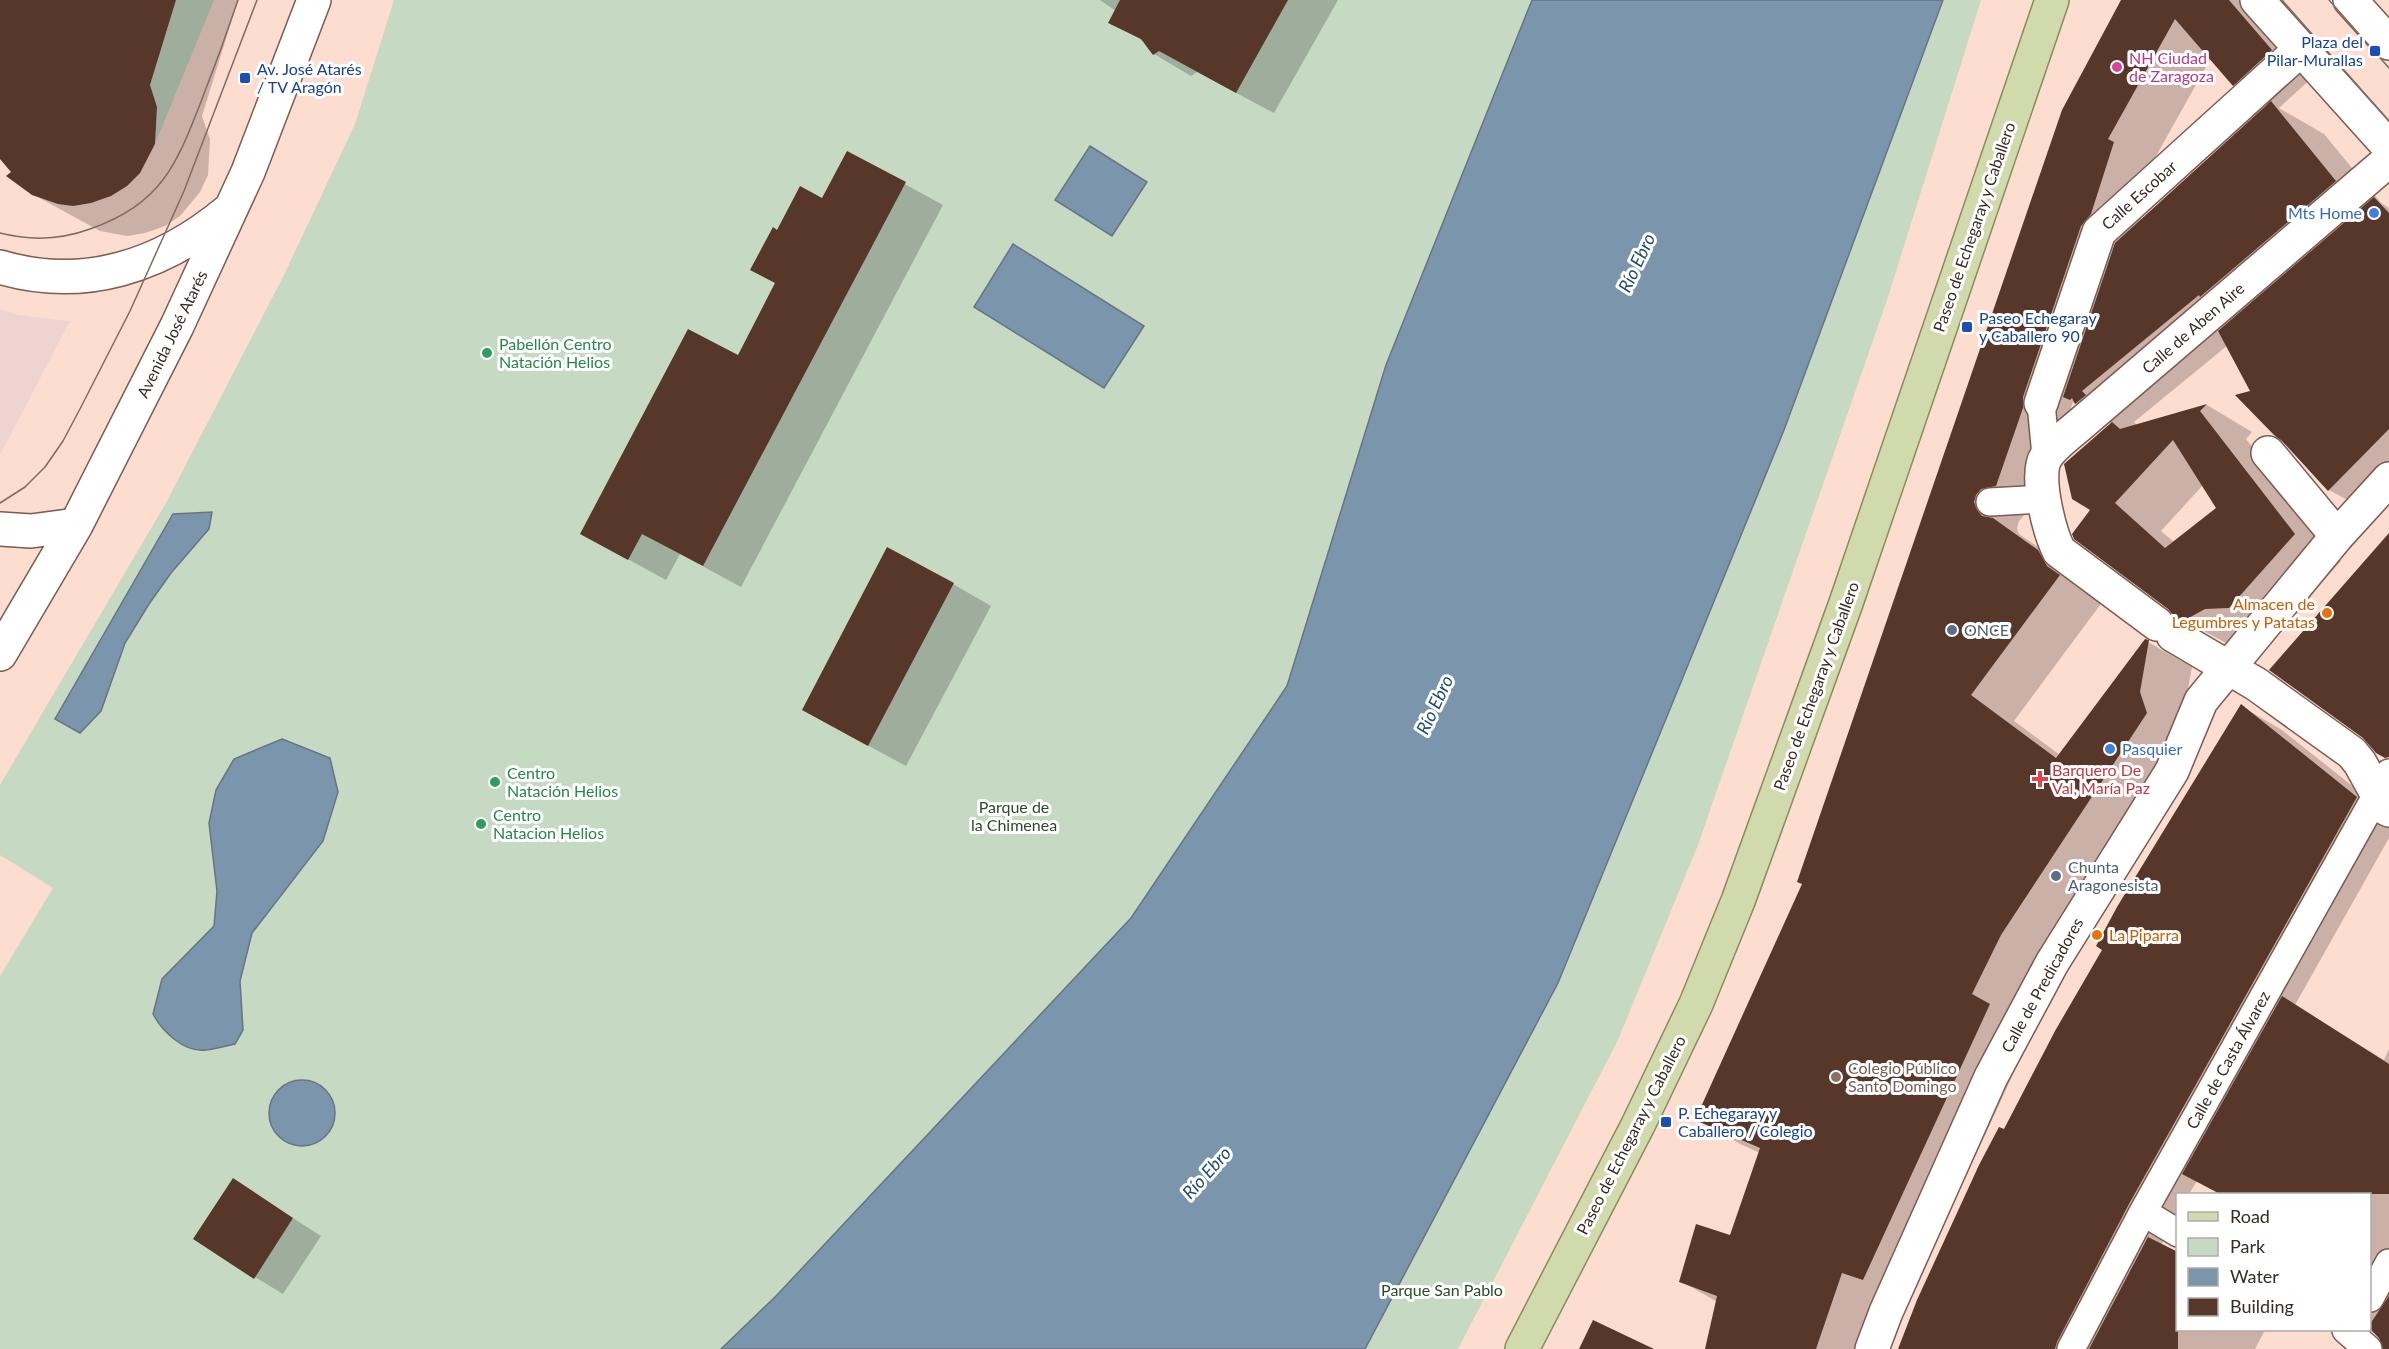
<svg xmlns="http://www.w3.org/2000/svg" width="2389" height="1349" font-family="Lato,sans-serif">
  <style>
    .education { fill: #eed4d0 }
    .green { fill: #c6d9c3 }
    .water { fill: #7b95ac; stroke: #677583; stroke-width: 1.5 }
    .shadow { fill: #0003; fill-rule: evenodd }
    .building { fill: #57372a; fill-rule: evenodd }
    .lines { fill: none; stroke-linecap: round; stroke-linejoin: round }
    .pedestrian-casing { stroke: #7d5b4e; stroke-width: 30 }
    .minor-casing { stroke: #7d5b4e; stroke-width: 36 }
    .secondary-casing { stroke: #7d5b4e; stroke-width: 36 }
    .primary-casing { stroke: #888d5a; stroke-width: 36 }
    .pedestrian { stroke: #fff; stroke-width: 27 }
    .minor { stroke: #fff; stroke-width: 33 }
    .secondary { stroke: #fff; stroke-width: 33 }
    .primary { stroke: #d1daad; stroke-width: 33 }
    .tram { stroke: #806b63; stroke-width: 1.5 }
    .transit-dot { fill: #1a4fb4; stroke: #fff; stroke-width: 2 }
    .hotel-dot { fill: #d1479c; stroke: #fff; stroke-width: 2 }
    .shop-dot { fill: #3f7fe0; stroke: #fff; stroke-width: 2 }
    .leisure-dot { fill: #2e9e5b; stroke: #fff; stroke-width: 2 }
    .food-dot { fill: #e8710a; stroke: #fff; stroke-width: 2 }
    .service-dot { fill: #5c6f8a; stroke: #fff; stroke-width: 2 }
    .health-dot { fill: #e0444e; stroke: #fff; stroke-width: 2 }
    .education-dot { fill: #8d6e63; stroke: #fff; stroke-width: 2 }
    .labels { text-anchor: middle; stroke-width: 6; stroke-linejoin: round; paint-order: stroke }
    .transit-label { font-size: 16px; fill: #164399; stroke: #fff; text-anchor: start }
    .hotel-label { font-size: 16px; fill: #b23c85; stroke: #fff; text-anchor: start }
    .street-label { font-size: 16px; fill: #392a24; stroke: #fff }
    .shop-label { font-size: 16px; fill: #366cbe; stroke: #fff; text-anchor: end }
    .leisure-label { font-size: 16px; fill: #27864d; stroke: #fff; text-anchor: start }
    .food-label { font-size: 16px; fill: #c56008; stroke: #fff; text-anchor: end }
    .service-label { font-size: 16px; fill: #4e5e75; stroke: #fff; text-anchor: start }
    .health-label { font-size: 16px; fill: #be3a42; stroke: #fff; text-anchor: start }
    .park-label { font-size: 16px; fill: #2a4c25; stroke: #fff }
    .education-label { font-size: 16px; fill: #785e54; stroke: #fff; text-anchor: start }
    .water-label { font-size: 18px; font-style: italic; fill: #1f4c6e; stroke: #fff }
  </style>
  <rect width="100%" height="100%" fill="#fdddd0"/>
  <!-- education -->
  <path class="education" d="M0,309l18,6 52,6 -70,134z"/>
  <!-- green -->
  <path class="green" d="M176,0h38l-59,144 2,-37 -7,-22z
    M394,0h1138l-146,365 -99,321 -156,232 -355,378 -55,53h-721v-373l53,-88 -53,-33v-70l166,-282 118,-228 71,-151z
    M1943,0h38l-93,297 -190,548 -80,195 -160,309h-93l193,-366 226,-553z"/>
  <!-- water -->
  <path class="water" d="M1532,0h411l-159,430 -226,553 -193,366h-644l55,-53 355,-378 156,-232 99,-321z
    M1090,146l57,36 -35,54 -57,-36z
    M1013,244l131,82 -40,62 -130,-81z
    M212,512l-3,17 -38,44 -22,31 -24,39 -24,68 -21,22 -25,-14 118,-205z
    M282,739l48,19 8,34 -15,49 -71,92 -12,48 3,49 -8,14c-9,2 -19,5 -29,6 -22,3 -44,-19 -53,-36l9,-35 52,-53 3,-35 -8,-68 7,-33 18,-31z
    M269 1113a33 33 0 1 1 66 0a33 33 0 1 1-66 0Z"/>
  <!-- shadow -->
  <path class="shadow" d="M0,0h238l-36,116 8,23 -2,36 -8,17 -20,24 -15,10 -20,7 -18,3 -27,-5 -75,-41 -25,-36z
    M1100,0h238l-64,113 -77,-41 -6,4 -37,-22 -9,-12 -35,-20 6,-11z
    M2122,0h127l65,76 -35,32 45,26 57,69 8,5v286l-18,19 -42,-23 -76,-98 -25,-47 -94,77 3,3 70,-20 45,27 -6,7 95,122 -65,73 -43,13 -58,-32 -83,-106 20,-85 -39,-22 -7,20 -41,92 -6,7 -2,7 2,6 63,43 21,24 -89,120 46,34 86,-114 46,26 -9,50 -150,314 -126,273 -39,45h-147l3,-43 -43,-25 50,-44 29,-84 -20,-9 -43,-25 106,-235zM2211,58l23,26 35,21 -129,117 16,-54 -5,-3zM2203,485l15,23 -44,34 -13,-11z
    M848,153l95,52 -202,382 -61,-33 -14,26 -84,-46 156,-177z
    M953,584l38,22 -85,160 -65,-35z
    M2241,706l41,24 107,85v23l-94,167 89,55 5,-11v300h-5l1,-5 -10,-11 -5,-4v-135h-156l2,-3 -19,-10 -8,13h-11v22l-17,29 17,85h87l-10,19h-355l105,-218z
    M233,1180l88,56 -38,58 -28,-17z"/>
  <!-- building -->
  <path class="building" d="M0,0h176l-26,85 7,22 -2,37 -15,29 -13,13 -16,10 -20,7 -18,3 -15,-2 -26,-9 -26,-19 5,-4 -11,-13z
    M1120,0h168l-52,93 -77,-42 -6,4 -12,-16 -33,-16z
    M2121,0h108l43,50 -39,36 -58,-67 -67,120 6,3 -23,72 -10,12 -58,171v11l-27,78 -15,3 -5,6 -2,7 3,8 5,6 11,2 45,32 9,16 13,9 -89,120 85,63 89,-119 4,1 -9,52 7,21 -146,222 -29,59 18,10 -127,276 -21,-7 -26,76h-111l12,-53 -38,-14 17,-58 34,11 30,-87 -65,-28 107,-236 -5,-2 265,-772z
    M2271,101l65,80 -136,116 -1,-2 -117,96 4,4 -11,9 -3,-6 -2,2 -7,-3 52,-154z
    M847,151l59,31 -203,384 -61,-32 -14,26 -48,-26 108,-205 50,26 37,-72 -25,-13 23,-43 4,3 23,-44 22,12z
    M2374,197l15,16v216l-61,62 -46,-50 -8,-6 -39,-40 15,-4 -32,-60z
    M2207,404l-7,7 95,123 -66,74 -24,1 -20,11 -11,-4 -6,-7 -94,-70 -2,-5 18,-24 -18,-11 -8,-35 48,-42 8,7zM2173,440l43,68 -51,40 -50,-45z
    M2389,533v224l-4,1 -9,-5 -13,-15 -94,-68z
    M887,547l67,36 -86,163 -66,-36z
    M2241,704l116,93 -228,407 -72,138 -2,7h-157l19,-49 62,-135 20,-38 5,2 51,-98 47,-81 -6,-4 21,-39z
    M2282,996l107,68v130h-169l-38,-20z
    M233,1178l60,40 -39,61 -61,-40z
    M2148,1237l30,15v97h-89z
    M2389,1296v53h-6l-4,-11 -9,-9v-5z
    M1593,1320l61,29h-75z"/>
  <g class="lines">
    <defs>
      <path id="pedestrian" d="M2041,403l5,53
        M1990,502l55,-3
        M2143,1212l35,21
        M2370,1298l19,-35
        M2346,1330l22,19
        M2071,1349l72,-137 246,-439"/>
      <path id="minor" d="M2257,0l132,147
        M2350,0l39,43
        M2041,403l58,-171 201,-182
        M2268,453l69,83
        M2157,624l-98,-73c-9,-18 -25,-76 -13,-94 7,-12 27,-26 37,-35l306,-262
        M2173,635l83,49 96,69 8,10 25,45 4,2
        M1872,1349l14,-37 105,-235 61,-114 120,-192 29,-70 136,-165 52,-57"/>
      <path id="secondary" d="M0,267c84,25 162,-1 228,-56
        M0,529l31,2 45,-6
        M0,654l76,-129 101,-199 71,-154 66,-172"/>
      <path id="primary" d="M1522,1349l116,-224 58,-121 42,-103 108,-298 206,-603"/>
    </defs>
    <!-- pedestrian casing -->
    <use href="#pedestrian" class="pedestrian-casing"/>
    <!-- minor casing -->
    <use href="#minor" class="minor-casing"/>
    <!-- secondary casing -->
    <use href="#secondary" class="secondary-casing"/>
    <!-- primary casing -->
    <use href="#primary" class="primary-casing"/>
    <!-- pedestrian -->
    <use href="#pedestrian" class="pedestrian"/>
    <!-- minor -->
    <use href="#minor" class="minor"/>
    <!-- secondary -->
    <use href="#secondary" class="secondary"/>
    <!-- primary -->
    <use href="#primary" class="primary"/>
    <!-- tram -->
    <path class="tram" d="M2282,0l107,121
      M2329,0l60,68
      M0,233c31,8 60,7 90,-4 72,-26 86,-63 112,-130 13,-33 25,-66 36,-99
      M0,503l25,-16 20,-20 18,-26 18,-34 49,-96 54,-120 73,-191"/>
  </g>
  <!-- markers -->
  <g class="transit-dot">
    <rect x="2369" y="45" width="12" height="12" rx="3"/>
    <rect x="239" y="72" width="12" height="12" rx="3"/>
    <rect x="1961" y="321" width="12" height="12" rx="3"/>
    <rect x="1660" y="1116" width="12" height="12" rx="3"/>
  </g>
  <circle class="hotel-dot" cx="2117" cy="67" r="6"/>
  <g class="shop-dot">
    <circle cx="2374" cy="213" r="6"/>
    <circle cx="2110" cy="749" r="6"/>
  </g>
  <g class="leisure-dot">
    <circle cx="487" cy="353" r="6"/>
    <circle cx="495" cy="782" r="6"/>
    <circle cx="481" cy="824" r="6"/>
  </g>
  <g class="food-dot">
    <circle cx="2327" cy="613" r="6"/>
    <circle cx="2097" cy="935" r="6"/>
  </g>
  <g class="service-dot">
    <circle cx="1952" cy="630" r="6"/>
    <circle cx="2056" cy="876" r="6"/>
  </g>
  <path class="health-dot" d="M2037 770h6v6h6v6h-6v6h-6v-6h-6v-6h6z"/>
  <circle class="education-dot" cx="1836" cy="1077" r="6"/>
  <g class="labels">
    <!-- transit labels -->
    <g class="transit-label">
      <text x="2363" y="48" text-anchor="end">Plaza del<tspan x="2363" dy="18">Pilar-Murallas</tspan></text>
      <text x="257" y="75">Av. José Atarés<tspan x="257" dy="18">/ TV Aragón</tspan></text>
      <text x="1979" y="324">Paseo Echegaray<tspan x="1979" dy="18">y Caballero 90</tspan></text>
      <text x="1678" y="1119">P. Echegaray y<tspan x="1678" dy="18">Caballero / Colegio</tspan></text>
    </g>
    <!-- hotel labels -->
    <g class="hotel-label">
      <text x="2129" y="64">NH Ciudad<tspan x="2129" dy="18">de Zaragoza</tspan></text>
    </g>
    <!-- street labels -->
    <g class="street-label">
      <text transform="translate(2139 195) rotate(-42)" y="6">Calle Escobar</text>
      <text transform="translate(1974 227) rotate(-71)" y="6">Paseo de Echegaray y Caballero</text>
      <text transform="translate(2193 328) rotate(-41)" y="6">Calle de Aben Aire</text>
      <text transform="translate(172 334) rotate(-64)" y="6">Avenida José Atarés</text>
      <text transform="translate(1816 686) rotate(-70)" y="6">Paseo de Echegaray y Caballero</text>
      <text transform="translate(2042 985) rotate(-61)" y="6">Calle de Predicadores</text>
      <text transform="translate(2228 1060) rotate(-61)" y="6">Calle de Casta Álvarez</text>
      <text transform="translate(1631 1135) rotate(-63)" y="6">Paseo de Echegaray y Caballero</text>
    </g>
    <!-- shop labels -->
    <g class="shop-label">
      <text x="2362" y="219">Mts Home</text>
      <text x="2122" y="755" text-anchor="start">Pasquier</text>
    </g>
    <!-- leisure labels -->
    <g class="leisure-label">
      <text x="499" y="350">Pabellón Centro<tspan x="499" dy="18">Natación Helios</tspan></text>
      <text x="507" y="779">Centro<tspan x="507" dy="18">Natación Helios</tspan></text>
      <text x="493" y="821">Centro<tspan x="493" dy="18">Natacion Helios</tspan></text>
    </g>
    <!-- food labels -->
    <g class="food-label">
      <text x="2315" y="610">Almacen de<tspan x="2315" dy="18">Legumbres y Patatas</tspan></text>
      <text x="2109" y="941" text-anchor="start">La Piparra</text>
    </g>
    <!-- service labels -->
    <g class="service-label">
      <text x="1964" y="636">ONCE</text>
      <text x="2068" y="873">Chunta<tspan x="2068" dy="18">Aragonesista</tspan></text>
    </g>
    <!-- health labels -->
    <g class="health-label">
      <text x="2052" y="776">Barquero De<tspan x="2052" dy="18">Val, María Paz</tspan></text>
    </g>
    <!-- park labels -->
    <g class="park-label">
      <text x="1014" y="813">Parque de<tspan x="1014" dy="18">la Chimenea</tspan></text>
      <text x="1442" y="1296">Parque San Pablo</text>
    </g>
    <!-- education labels -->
    <g class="education-label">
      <text x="1848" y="1074">Colegio Público<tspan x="1848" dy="18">Santo Domingo</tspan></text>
    </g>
    <!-- water labels -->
    <g class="water-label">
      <text transform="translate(1637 263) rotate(-65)" y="6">Río Ebro</text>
      <text transform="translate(1435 705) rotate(-65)" y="6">Río Ebro</text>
      <text transform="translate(1207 1173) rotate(-48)" y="6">Río Ebro</text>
    </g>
  </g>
  <!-- legend -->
  <rect x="2176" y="1193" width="195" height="138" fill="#ffffff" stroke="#b0aaa7" stroke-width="1.5"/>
  <rect x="2188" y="1212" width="30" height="9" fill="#d1daad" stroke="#b0aaa7" stroke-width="1.5"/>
  <text x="2230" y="1223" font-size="18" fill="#392a24">Road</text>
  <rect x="2188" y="1238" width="30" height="18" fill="#c6d9c3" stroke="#b0aaa7" stroke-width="1.5"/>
  <text x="2230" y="1253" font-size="18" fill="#392a24">Park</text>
  <rect x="2188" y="1268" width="30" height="18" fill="#7b95ac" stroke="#b0aaa7" stroke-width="1.5"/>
  <text x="2230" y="1283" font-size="18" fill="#392a24">Water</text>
  <rect x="2188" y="1298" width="30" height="18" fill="#57372a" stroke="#b0aaa7" stroke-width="1.5"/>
  <text x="2230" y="1313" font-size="18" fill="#392a24">Building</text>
</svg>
